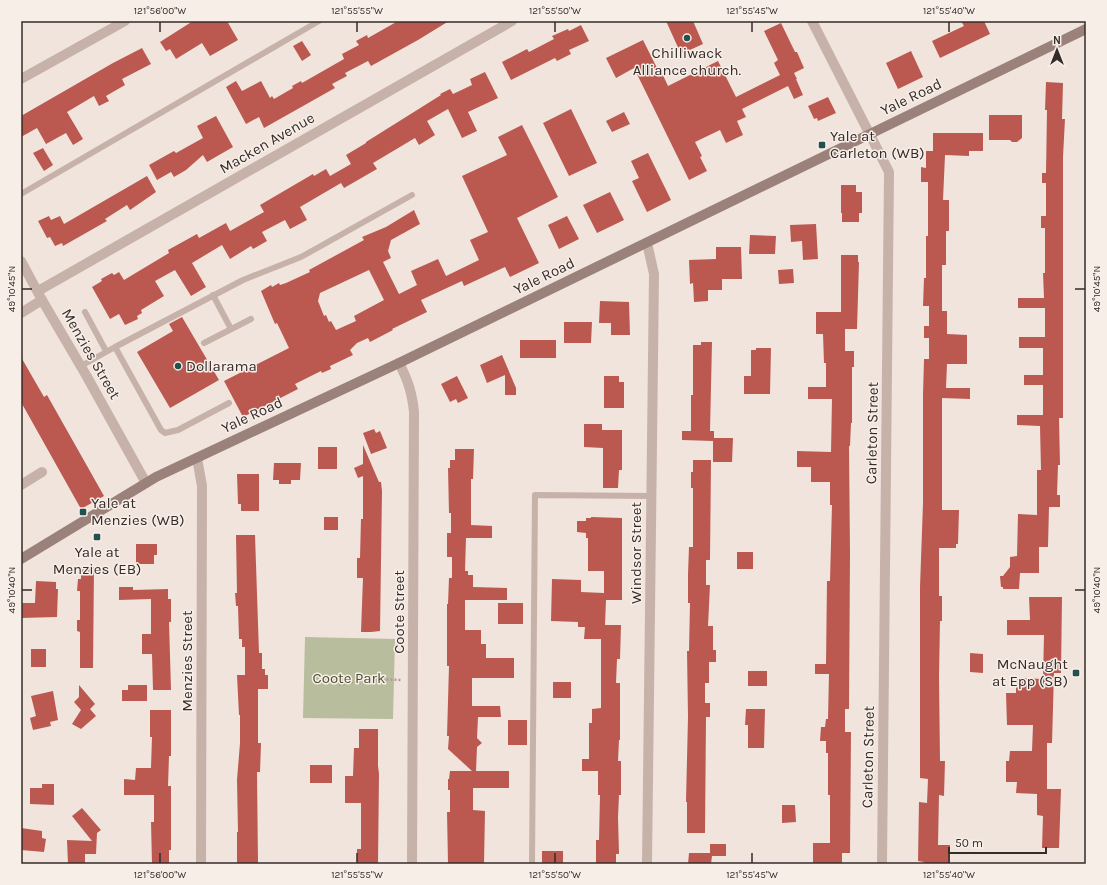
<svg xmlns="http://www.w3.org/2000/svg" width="1107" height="885" font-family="Karla,sans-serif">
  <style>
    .green { fill: #b8bd9e }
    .building { fill: #bb5950; fill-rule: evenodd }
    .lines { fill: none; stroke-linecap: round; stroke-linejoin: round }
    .path { stroke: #b29c94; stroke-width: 2.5; stroke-dasharray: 2 2; stroke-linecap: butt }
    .service { stroke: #c7b2aa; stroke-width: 6 }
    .minor { stroke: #c7b2aa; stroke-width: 10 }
    .tertiary { stroke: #c7b2aa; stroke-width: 10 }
    .secondary { stroke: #9a827b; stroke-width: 10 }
    .ticks { fill: none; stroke: #352b29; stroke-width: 1.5 }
    .poi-dot { fill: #22524e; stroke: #f8eee8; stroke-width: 1.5 }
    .labels { text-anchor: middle; stroke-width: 3; stroke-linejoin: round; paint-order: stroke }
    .poi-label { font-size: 15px; fill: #352b29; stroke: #f8eee8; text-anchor: start }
    .street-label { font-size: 15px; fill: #352b29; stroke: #f8eee8 }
    .park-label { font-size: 15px; fill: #49512f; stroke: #f8eee8 }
    .neatline { fill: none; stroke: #352b29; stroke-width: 1.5 }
    .ticks-label { font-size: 10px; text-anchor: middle; fill: #352b29 }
  </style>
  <rect width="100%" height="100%" fill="#f0e4dd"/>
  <!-- green -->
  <path class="green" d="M305,637l90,2 -2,80 -90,-1z"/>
  <!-- building -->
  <path class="building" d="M193,21h34l11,19 -28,16 -8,-13 -26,16 -6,-10 -4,2 -6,-9z
    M398,21h51l-31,19 -47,26 -3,-5 -23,12 2,3 -15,8 3,4 -71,40 -5,-11 -13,7 -20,-37 10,-6 6,10 19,-10 9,17 2,-2 2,3 19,-11 -1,-2 9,-5 1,2 42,-24 -2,-5 17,-9 -3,-4 11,-6 1,3z
    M666,21h27l10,23 -22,10z
    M961,21h23l6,13 -50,24 -8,-17 32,-15z
    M781,23l14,29h2l7,16 -10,5 3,6h-1l7,16 -9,4 -6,-13 -46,23 4,8 -9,4 6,14 -17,8 -6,-13 -25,12 7,14 -2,1 7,14 -18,9 -55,-112 -18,10 -10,-20 37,-18 16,32 2,-1 7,15 50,-25 18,36 44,-22 -6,-12 4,-3 -14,-29z
    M581,25l8,16 -20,9 2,4 -14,7 -2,-3 -44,22 -9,-18 25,-13 2,3 25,-13 -2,-3 16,-7 1,2z
    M302,41l9,14 -9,6 -9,-15z
    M142,48l9,16 -29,15 3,6 -19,11 3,5 -10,5 -5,-10 -27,16 16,27 -10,6 -7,-12 -20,11 -9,-16 -16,9v-21l92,-53z
    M911,51l12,26 -25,12 -12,-26z
    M485,72l13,26 -30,14 9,19 -15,7 -14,-29 -21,12 8,14 -16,10 -4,-7 -42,25 4,6 -33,19 -3,-5 -41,24 7,13 -17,9 -5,-9 -23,12 5,9 -14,8 -2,-3 -21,13 -8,-14 -30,18 14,24 -15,9 -16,-26 -20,11 9,15 -23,14 1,3 -5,3 1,3 -13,6 -6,-11 -9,5 -18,-32 10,-6 -1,-2 11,-6 2,2 5,-3 5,8 45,-27 -1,-3 29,-16 2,4 27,-15 4,8 34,-19 -4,-7 53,-31 1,2 12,-7 4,7 21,-12 -5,-9 20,-12v-1l75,-47 -1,-1 10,-5 3,5 19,-9 -2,-6z
    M1046,82l17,1 -1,36h3l-2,38v261h-4l1,47h-2l-1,30h3v12h-11l-1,40h-9v26h-19l-1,16h-16v-2h-2l-1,-11h3l7,-9v-10l7,-1 1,-42 19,1v-45h4l-1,-44 -23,-1v-10h26v-30h-19v-10h19v-27h-24v-11h26v-29h-27v-10h26l-1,-25h2v-45h-4v-12h5v-33h-4v-10h4l1,-63h-2z
    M828,97l8,16 -18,8 -1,-3 -3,1 -6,-13z
    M571,109l26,54 -28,13 -26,-53z
    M624,112l6,12 -18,8 -6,-11z
    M989,115h33v23l-5,4h-5l-2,-2h-21z
    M216,116l17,31 -26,15 -4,-7 -17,15 -12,7 -3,-5 -14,8 -8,-15 25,-14 2,2 27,-15 -6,-12z
    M522,125l36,72 -41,21 22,45 -29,14 -5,-10 -41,19 -2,-5 -41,19 6,12 -35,17 1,1 -23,12 -2,-4 -11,5 -7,7 3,5 -23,11 1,3 -9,4 -1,-2 -26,13 3,5 -55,28 -19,-36 65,-33 -12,-25 -2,1 -14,-33 10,-6 1,2 7,-4 1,2 6,-2 24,-11 -1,-2 55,-30 -2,-3 24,-10 28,-17 6,14 -29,16 -3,11 3,7 -8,4 16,32 18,-9 -6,-14 27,-12 8,17 33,-16 -9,-20 18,-8 -26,-56 45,-21 -9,-18zM369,270l15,30 -30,16 2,5 -20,9 -5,-9 -2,1 -3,-7 -2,1 -6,-15 2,-8z
    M933,133h50v18h-14v5l-24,-1 -2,45h6v31h-3v34h-4v46h5v23l20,1v29h-20l-1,24h24v11l-28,-1v112h17l-1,34h-2v4h-17v48h3v25h-2l-1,56 1,84h5l-1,35 -5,-1 -1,50h12v19h-26v-2l-6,-1 1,-59 8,1 1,-24 -8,-1v-191l3,-84v-108l1,-36h5v-21h-5v-12h5v-20h-6l1,-28h2v-42h2v-54h-7v-15l5,1v-17h7z
    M43,148l10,17 -9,6 -11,-18z
    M648,153l23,47 -24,12 -15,-31 7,-3 -8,-17z
    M147,176l9,16 -26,18 -3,-5 -22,14 2,2 -44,25 -1,-3 -7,3 -5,-9 -3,1 -9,-17 11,-5 2,4 9,-4 4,8z
    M841,185h15v7h6v21h-3v9h-17v-9h-1z
    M610,192l14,28 -27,13 -14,-28z
    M567,216l12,23 -20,10 -11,-24z
    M816,224l2,35 -15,1 -1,-19 -11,1 -1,-17z
    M750,235l26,1 -1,18h-26z
    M716,247h25l1,32h-20v11h-14v11l-14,1 -1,-19 -3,1 -1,-24 27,-1z
    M841,255h17v7h1l-2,67h-12v22h9v16h-2v56h-1l-1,23h-1l1,107 -1,156h-4v23h6l-1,121h-8v11h-29v-21h17v-48h-2v-42h-2v-12h-6l1,-14h4l1,-8h2l1,-45h-14v-10h11l1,-83h3l2,-76h-2v-23h-19v-15h-14v-16l34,1 1,-53h-24v-12h18v-24h-2l-1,-29h-7v-22h25z
    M793,269l1,14 -15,1 -1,-14z
    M600,301l29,1 1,33h-19v-12h-12z
    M182,317l37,63 -49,28 -33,-56 36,-21 -4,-7z
    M564,322h28l-1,21h-27z
    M520,340h36v18h-36z
    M701,342h11l-2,89h4v7h19l-1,24h-19v-21l-31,-1v-9h9v-36h2v-50h8z
    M756,348h15l-1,46h-26v-18h7v-26h5z
    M502,355l14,33v7h-11v-20l-18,8 -7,-18z
    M21,357l23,40 3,-2 57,101 -23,13 -60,-107z
    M457,376l11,22 -10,5 -2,-4 -6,3 -9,-18z
    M604,376h15v6h5v26h-20z
    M584,424h18v6h20v40h-3l-1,18h-15v-40l-19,-1z
    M374,429l2,4 4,-2 7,17 -16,6 -8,-21z
    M363,445l16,37h2l1,9 -2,140 -9,1h-10l2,-54h-6v-20h3l1,-39h2v-43l-5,2 -4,-10 9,-4z
    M318,447h19v22h-19z
    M455,449h19l-1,30h-2v46l21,1v12h-26l-1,33h3v4h5v12l34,1v12h-42v30h16v14h5v14h28v20h-42v28h28l1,11h-23l-1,21 5,5 -5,4 -1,24h33v17h-36v22l12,1 -1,53h-36l-1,-52h3v-22h-2v-11h1l1,-8h22l-24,-22 1,-13h-2l2,-70h-2v-62h1l1,-26h3v-21h-5v-24h4v-20h-2l-1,-45h2v-8h5z
    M693,460h18l-1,100h-4v25h4l-2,41h5v24h3v12h-7v21h-4v20h5v14h-4l-1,116h-18v-31h-1l2,-85 -1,-66h2l1,-48h-2v-29l1,-27h4v-59h-2v-16h2z
    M274,463h27l-1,17h-9v4h-12v-4h-6z
    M237,474h22v37h-18v-7h-3z
    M324,517h14v13h-14z
    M591,517l31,1v82h-16l-1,25h16l-1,34h-3l-1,24h4v57h-1l-1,21h3v34h-2l-1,22 1,37h-3v10h-20v-24h3l1,-45h-2v-24h-16v-12h7v-36h3v-14l9,-1v-69h-17l1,-12h-7v-5l-27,-1 1,-42 29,1v12l23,1v-22h-16v-33h-2v-5l-9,-1v-11h9v-3h5z
    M236,535h19l4,118h3v16h3v6h3v14h-10v54h3l-1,29h-3l1,92h-21v-32h1l-1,-52 3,-37v-28h-1l-2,-40h8v-28h-3v-8h-3l-1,-33h-2l-1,-13h2z
    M136,544h21v11h-3v9h-18z
    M737,552h16v17h-16z
    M81,567h13l-1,101h-13v-36l-3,-1v-11h3v-29h-3l1,-12h3z
    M36,581l20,1v7h2l-1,28 -36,1v-15h14z
    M119,587h14v3l35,-1v10h3v23h-2l2,68h-18l-1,-36h-10v-20h9v-35l-32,1z
    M1029,597h33l-1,76h-7l-2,70h-5v46h14l-2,59h-17l1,-32 -6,-1v-21l-21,-1 1,-11h-11v-21h3l1,-10h22l1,-26h-26l-1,-32h10v-15l27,1 1,-44h-37v-15h23z
    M498,603h25v21h-25z
    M31,649h15v18h-15z
    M970,653l13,1v19l-13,-1z
    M748,671h19v15h-19z
    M553,682h18v16h-18z
    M79,685l16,19 -5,5 6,7 -15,13 -9,-5 9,-14 -7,-8 5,-5z
    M128,685h19v16h-25v-11h6z
    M53,691l5,29 -8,2 1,4 -18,4 -3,-12 6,-2 -5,-20z
    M746,709h19l-1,39h-16v-23h-3z
    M150,710h21v46h-2l-1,30h3v64h-2v14h-17l-1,-42h3v-27h-30v-16l11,1 1,-12h15l1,-31h-2z
    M508,720h19v25h-19z
    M359,729h19v37l1,8 -1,90h-21v-15h4v-46h-16v-27h8l1,-28h5z
    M310,765h22v18h-22z
    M42,784h12v21l-24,-1v-16h12z
    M782,805h13l1,17 -14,1z
    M82,808l19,22 -4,3 -1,21h-11v10h-17l-1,-24 25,1 -20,-25z
    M21,828l21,3v7l4,1 -2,13 -23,-2z
    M710,844h16v12h-14l-1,8h-23l1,-11h21z
    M542,851h21v13h-21z"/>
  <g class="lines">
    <!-- path -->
    <path class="path" d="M339,685l33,-6 30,1"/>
    <!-- service -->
    <path class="service" d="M21,194l298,-173
      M213,295l18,34
      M85,312l21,39
      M204,343l47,-24
      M115,347l46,83 4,3 13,-3 51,-27
      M81,366l34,-19 128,-67 58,-23 111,-62
      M532,864l3,-369 117,1"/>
    <!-- minor -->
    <path class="minor" d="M812,21l77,151 -7,692
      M21,79l104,-58
      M647,243l7,31 -7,590
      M38,291l474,-270
      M21,313l21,-13
      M399,363c9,17 13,30 15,49l-2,452
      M197,458l5,28 -1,378
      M21,485l21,-13"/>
    <!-- tertiary -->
    <path class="tertiary" d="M21,261l21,39 44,75 60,108"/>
    <!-- secondary -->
    <path class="secondary" d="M21,559l135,-82 243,-114 687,-334"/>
  </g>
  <!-- ticks -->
  <path class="ticks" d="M160,22v10M357,22v10M555,22v10M752,22v10M949,22v10M22,289h10M1075,289h10M22,590h10M1075,590h10M160,853v10M357,853v10M555,853v10M752,853v10M949,853v10"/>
  <!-- markers -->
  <g class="poi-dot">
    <circle cx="687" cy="38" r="4"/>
    <rect x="818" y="141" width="8" height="8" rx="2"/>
    <circle cx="178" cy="366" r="4"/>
    <rect x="79" y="508" width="8" height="8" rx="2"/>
    <rect x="93" y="533" width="8" height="8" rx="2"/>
    <rect x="1072" y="669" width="8" height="8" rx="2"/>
  </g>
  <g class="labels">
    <!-- poi labels -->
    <g class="poi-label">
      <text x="687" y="58" text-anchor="middle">Chilliwack<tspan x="687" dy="17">Alliance church.</tspan></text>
      <text x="830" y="141">Yale at<tspan x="830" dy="17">Carleton (WB)</tspan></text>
      <text x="186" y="371">Dollarama</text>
      <text x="91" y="508">Yale at<tspan x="91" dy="17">Menzies (WB)</tspan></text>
      <text x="97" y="557" text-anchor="middle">Yale at<tspan x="97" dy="17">Menzies (EB)</tspan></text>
      <text x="1068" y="669" text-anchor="end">McNaught<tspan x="1068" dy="17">at Epp (SB)</tspan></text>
    </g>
    <!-- street labels -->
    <g class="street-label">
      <text transform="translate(911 97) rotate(-26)" y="5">Yale Road</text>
      <text transform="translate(267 143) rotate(-30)" y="5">Macken Avenue</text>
      <text transform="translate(544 276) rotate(-26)" y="5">Yale Road</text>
      <text transform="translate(91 354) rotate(60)" y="5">Menzies Street</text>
      <text transform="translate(252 415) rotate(-25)" y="5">Yale Road</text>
      <text transform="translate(872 433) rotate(-89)" y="5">Carleton Street</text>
      <text transform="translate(636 553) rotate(-90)" y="5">Windsor Street</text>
      <text transform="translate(399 612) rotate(-90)" y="5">Coote Street</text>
      <text transform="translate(187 661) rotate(-90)" y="5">Menzies Street</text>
      <text transform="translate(868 757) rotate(-89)" y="5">Carleton Street</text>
    </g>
    <!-- park labels -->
    <g class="park-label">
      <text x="349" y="683">Coote Park</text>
    </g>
  </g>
  <!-- border -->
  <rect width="1107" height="885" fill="none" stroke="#f8eee8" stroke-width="44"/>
  <!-- north arrow -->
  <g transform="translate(1057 50)" stroke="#f8eee8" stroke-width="3" paint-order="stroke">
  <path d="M0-3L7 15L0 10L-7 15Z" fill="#352b29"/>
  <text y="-6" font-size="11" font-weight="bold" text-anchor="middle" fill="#352b29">N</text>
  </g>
  <!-- scale -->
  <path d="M949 847v6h97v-6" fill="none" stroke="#352b29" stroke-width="2"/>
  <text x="955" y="847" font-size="12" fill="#352b29" stroke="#f8eee8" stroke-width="3" paint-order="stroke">50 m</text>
  <rect x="22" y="22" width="1063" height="841" class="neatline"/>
  <g class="ticks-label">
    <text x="160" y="14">121°56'00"W</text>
    <text x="357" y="14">121°55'55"W</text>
    <text x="555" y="14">121°55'50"W</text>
    <text x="752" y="14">121°55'45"W</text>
    <text x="949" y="14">121°55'40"W</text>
    <text transform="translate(11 289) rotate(-90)" y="4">49°10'45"N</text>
    <text transform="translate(1096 289) rotate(-90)" y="4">49°10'45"N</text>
    <text transform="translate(11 590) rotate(-90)" y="4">49°10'40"N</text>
    <text transform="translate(1096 590) rotate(-90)" y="4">49°10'40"N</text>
    <text x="160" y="878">121°56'00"W</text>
    <text x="357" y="878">121°55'55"W</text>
    <text x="555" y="878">121°55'50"W</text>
    <text x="752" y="878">121°55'45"W</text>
    <text x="949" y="878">121°55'40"W</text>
  </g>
</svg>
